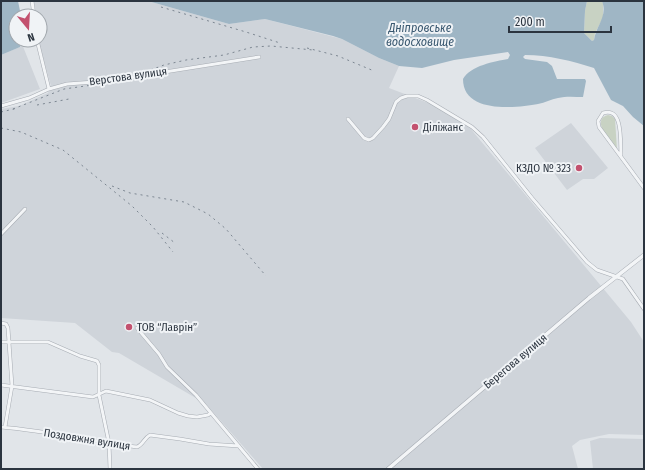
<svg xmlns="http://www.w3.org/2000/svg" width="645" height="470" font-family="'Fira Sans Condensed',sans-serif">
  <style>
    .built { fill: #cfd4da }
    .green { fill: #c8d2c3 }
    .water { fill: #9fb6c5 }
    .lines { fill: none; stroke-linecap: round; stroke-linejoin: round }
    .minor-casing { stroke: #a7acb3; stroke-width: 4 }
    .tertiary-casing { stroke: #a7acb3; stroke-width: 4.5 }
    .minor { stroke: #f3f5f7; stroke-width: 3 }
    .tertiary { stroke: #f3f5f7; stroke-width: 3.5 }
    .rail { stroke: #7c8691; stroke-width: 1; stroke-dasharray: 2 4; stroke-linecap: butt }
    .poi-dot { fill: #c3516f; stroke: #f0f3f6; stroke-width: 1.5 }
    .labels { text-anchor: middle; stroke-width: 4; stroke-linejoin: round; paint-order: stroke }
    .street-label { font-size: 11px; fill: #2b343f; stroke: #f0f3f6 }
    .poi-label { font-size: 11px; fill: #2b343f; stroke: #f0f3f6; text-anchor: start }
    .water-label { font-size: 12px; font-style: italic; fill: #38576f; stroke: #f0f3f6 }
  </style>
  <rect width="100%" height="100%" fill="#e1e5e9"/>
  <!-- built -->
  <path class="built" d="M33,1h115l81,23 36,-5 77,20 37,19 20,8 -10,22 42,16 39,24 161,194 13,20v93l-35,-1 -29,6 -8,6 6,23h-315l-57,-65 -87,-51 -7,-1 -37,-29 -74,-5v-209l18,-3 29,-13 3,-7 -11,-39v-31h-4z
    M22,44l18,45 -39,14v-48l14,-6 5,-2z
    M571,123l37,45 -14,11h-11l-16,11 -32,-42z
    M600,438l44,1v30h-51l-3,-28z"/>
  <!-- green -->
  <path class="green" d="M587,1h15l1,2v15l-8,15 -1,7 -2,1 -8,-8 1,-22z
    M608,115l4,1 3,3 2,31c-6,-9 -27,-30 -9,-35z"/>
  <!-- water -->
  <path class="water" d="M1,1h17l3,15h-5v24h6l-2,7 -19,8z
    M148,1h439l-2,10 -1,22 8,8 2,-1c2,-14 14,-24 8,-39h42v125l-11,-9 -10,-11 -12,-6 -17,-32c-22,-7 -45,-13 -69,-13l-2,2 2,2 22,3 5,4 5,13h28l1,2 -3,16c-8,0 -17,-1 -25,1 -7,1 -13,5 -20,6 -22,4 -75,10 -75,-25 7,-13 32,-18 45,-20l2,-4 -2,-3 -54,8 -32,8 -23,-2 -20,-8 -37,-19 -9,-3 -68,-17 -36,5z"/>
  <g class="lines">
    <defs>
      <path id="minor" d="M32,1l2,15
        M37,40l12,49
        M1,106l28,-8 20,-9 18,-5 41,-3 151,-24
        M348,119l16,19 5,2 4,-2 10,-11 6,-8 7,-17 5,-4 6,-2h11l9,4 45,27 11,10 49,61 55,64 10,8 26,9 21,30
        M621,155c-1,-11 3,-49 -18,-42l-5,8 1,6 45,61
        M1,234l24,-25
        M1,323l5,1 2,4 4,58 -7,41
        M137,328l22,26 8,13 29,28 62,74
        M1,342h47l32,14 17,5 2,4v30l10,48 1,26
        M1,385l92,12 13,-6 44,9 28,13 10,3 9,1 11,-2 3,-2
        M1,427c46,4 90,14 136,20 6,-2 7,-9 13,-12l30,4 29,5 30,2"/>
      <path id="tertiary" d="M388,469l201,-171 55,-43"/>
    </defs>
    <!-- minor casing -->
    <use href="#minor" class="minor-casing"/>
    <!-- tertiary casing -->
    <use href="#tertiary" class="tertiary-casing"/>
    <!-- minor -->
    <use href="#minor" class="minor"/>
    <!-- tertiary -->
    <use href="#tertiary" class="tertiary"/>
    <!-- rail -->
    <path class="rail" d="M161,7l85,25 34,11
      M307,48l31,8 36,15
      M37,105l32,-6
      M13,109l51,-20 57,-8 43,-16 22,-5 38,-5 29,-8 18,-1 42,4
      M1,112l17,-4
      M1,128l20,4 42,18 69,56 21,21 20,25
      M112,186l18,7 54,9 24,12 18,15 40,47
      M162,233l13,10"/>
  </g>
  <!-- markers -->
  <g class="poi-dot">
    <circle cx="415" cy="127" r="4"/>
    <circle cx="579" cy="168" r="4"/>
    <circle cx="129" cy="327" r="4"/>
  </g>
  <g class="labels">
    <!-- street labels -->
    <g class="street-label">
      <text transform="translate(128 76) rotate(-8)" y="4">Верстова вулиця</text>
      <text transform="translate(515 361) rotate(-40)" y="4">Берегова вулиця</text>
      <text transform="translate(87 439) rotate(9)" y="4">Поздовжня вулиця</text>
    </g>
    <!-- poi labels -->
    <g class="poi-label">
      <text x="423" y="131">Діліжанс</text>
      <text x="571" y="172" text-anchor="end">КЗДО № 323</text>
      <text x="137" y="331">ТОВ “Лаврін”</text>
    </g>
    <!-- water labels -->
    <g class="water-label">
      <text x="420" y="32">Дніпровське<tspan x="420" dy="14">водосховище</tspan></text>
    </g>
  </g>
  <!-- border -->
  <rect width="645" height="470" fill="none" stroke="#2b343f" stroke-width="4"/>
  <!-- north arrow -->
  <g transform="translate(28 28) rotate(162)"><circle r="19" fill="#f0f3f6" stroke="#a1a7ad"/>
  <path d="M0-3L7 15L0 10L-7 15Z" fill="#c3516f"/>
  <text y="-6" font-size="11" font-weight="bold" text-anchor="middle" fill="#2b343f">N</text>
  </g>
  <!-- scale -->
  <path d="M509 26v6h102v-6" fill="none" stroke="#2b343f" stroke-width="2"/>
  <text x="515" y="26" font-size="12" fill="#2b343f" stroke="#f0f3f6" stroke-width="3" paint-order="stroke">200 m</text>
</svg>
